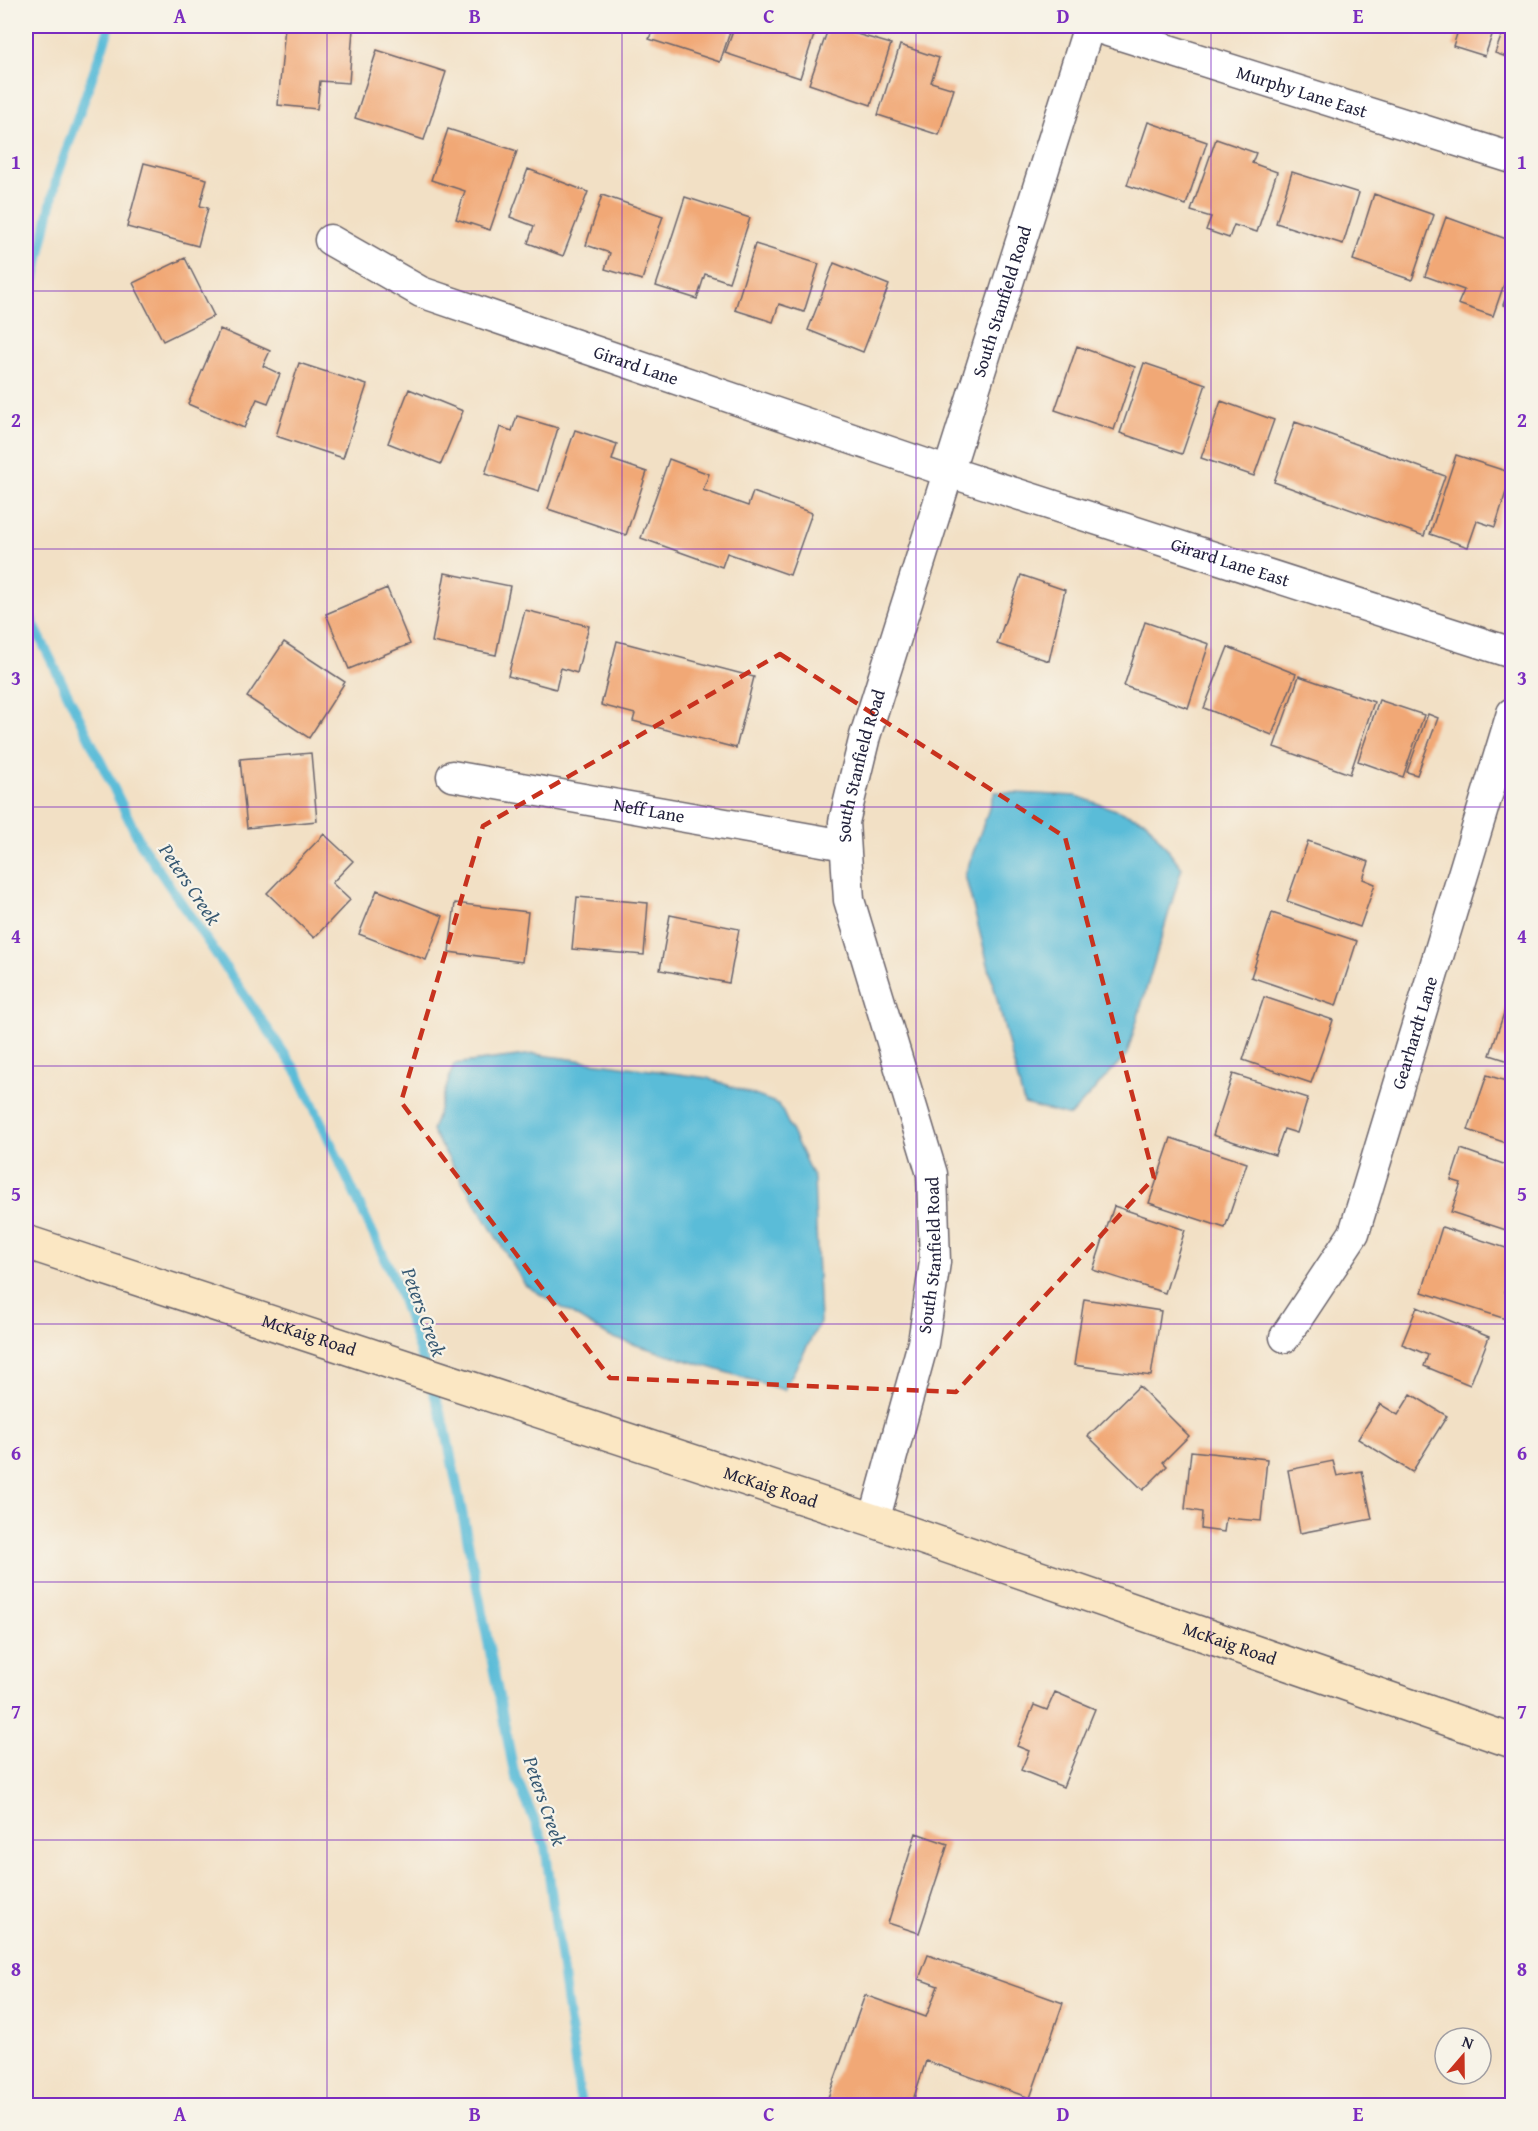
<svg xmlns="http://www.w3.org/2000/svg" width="1538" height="2131" font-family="'Gentium Book Plus',serif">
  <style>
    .water { fill: #5abcd8; stroke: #3e6f8a; stroke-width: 1.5 }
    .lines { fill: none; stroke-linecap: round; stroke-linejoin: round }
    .stream { stroke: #5abcd8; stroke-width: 10 }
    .building { fill: #f1a876 }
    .street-casing { stroke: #6b646b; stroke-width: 33 }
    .secondary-casing { stroke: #6b646b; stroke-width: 36 }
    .path { stroke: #6b646b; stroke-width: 4; stroke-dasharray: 4.5 4.5; stroke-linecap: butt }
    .street { stroke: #fff; stroke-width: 30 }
    .secondary { stroke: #fbe7c3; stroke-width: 33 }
    .marked { fill: none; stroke: #c8321e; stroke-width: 4.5; stroke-dasharray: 12 8; stroke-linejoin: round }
    .grid { fill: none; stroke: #7b2cbf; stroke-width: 1.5; stroke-opacity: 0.55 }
    .labels { text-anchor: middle; stroke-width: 4.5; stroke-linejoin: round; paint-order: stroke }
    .street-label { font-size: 18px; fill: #22223b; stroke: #f7f3e8 }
    .water-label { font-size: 20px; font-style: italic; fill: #365872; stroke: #f7f3e8 }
    .neatline { fill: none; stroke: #7b2cbf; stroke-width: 2 }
    .grid-label { font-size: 20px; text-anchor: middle; font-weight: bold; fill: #7b2cbf }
  </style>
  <rect width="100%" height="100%" fill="#f7f3e8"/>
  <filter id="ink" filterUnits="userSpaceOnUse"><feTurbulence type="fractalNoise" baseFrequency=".0167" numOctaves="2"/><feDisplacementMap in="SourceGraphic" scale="12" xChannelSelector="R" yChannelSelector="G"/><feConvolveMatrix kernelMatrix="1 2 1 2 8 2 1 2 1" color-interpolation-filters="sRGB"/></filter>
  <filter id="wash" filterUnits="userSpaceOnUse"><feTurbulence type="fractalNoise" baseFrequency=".008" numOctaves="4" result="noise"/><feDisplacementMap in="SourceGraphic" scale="24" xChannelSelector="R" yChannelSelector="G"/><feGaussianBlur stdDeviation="1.35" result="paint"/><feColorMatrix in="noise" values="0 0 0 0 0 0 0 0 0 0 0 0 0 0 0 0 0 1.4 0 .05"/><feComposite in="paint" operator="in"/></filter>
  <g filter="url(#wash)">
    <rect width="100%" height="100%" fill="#f2e0c5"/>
    <!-- water -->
    <path class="water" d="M995,792l82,4 69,25 36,47 -55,186 -57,62 -46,-12 -59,-229z
      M534,1054l174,24 71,26 35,75 6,143 -36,68 -174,-53 -85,-52 -93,-154 22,-67z"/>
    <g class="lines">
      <!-- stream -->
      <path class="stream" d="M26,317l31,-140 53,-151
        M26,609l115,235 158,231 98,210 28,82
        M430,1382l15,45 69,345 31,74 36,260"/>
    </g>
    <g id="blocks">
      <!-- building -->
      <path class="building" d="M285,26l68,3 -4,54 -29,-2 -3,28 -39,-4z
        M654,26h78l-12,36 -71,-23z
        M735,26h82l-17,52 -75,-25z
        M829,26l62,18 -20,61 -62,-21z
        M1432,26h63l-10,30 -32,-10 4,-12z
        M1505,26h7v33l-17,-6z
        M900,45l39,13 -8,24 23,7 -15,46 -61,-20z
        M377,50l69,22 -22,68 -69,-22z
        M1148,122l59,20 -21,63 -59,-20z
        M448,129l69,22 -27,79 -34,-11 9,-28 -34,-11z
        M1216,139l40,14 -4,10 25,9 -20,60 -23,-7 -5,13 -23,-8 5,-13 -20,-6z
        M144,163l63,16 -7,27 8,2 -10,38 -71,-19z
        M528,169l60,23 -25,64 -35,-13 6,-17 -24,-9z
        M1292,172l67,21 -16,51 -67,-21z
        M1374,194l60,21 -22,65 -59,-20z
        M602,195l61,21 -21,64 -37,-11 5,-16 -24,-8z
        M685,197l65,21 -21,64 -24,-8 -8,25 -41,-13z
        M1446,217l66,24v20l-19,55 -35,-12 6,-14 -39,-14z
        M755,244l64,20 -15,48 -25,-8 -6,18 -38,-12z
        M185,258l29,58 -51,25 -30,-58z
        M834,263l55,22 -26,67 -55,-22z
        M1512,278v30l-9,-3z
        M220,329l50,22 -7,15 17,8 -12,29 -11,-4 -13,29 -56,-24z
        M1077,346l58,21 -21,63 -59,-20z
        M299,363l68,22 -24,73 -67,-22z
        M1144,363l62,21 -24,70 -62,-21z
        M409,389l54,22 -22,53 -53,-21z
        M1221,401l53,19 -20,56 -53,-18z
        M517,416l41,12 -19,63 -54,-17 15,-47 12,4z
        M1295,422l150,54 -21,60 -150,-54z
        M575,430l42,14 -5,16 35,12 -21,63 -78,-26z
        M1456,455l56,18 -17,54 -18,-6 -9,26 -38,-13z
        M669,459l40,15 -6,16 45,16 5,-14 59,21 -22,62 -63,-22 -5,14 -81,-29z
        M445,573l65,13 -14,69 -64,-13z
        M1021,575l44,15 -16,71 -52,-17z
        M387,588l23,56 -61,25 -23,-55z
        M525,610l64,16 -12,47 -16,-5 -5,21 -48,-13z
        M1145,622l64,22 -21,64 -64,-22z
        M617,641l137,36 -18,71 -103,-27 2,-7 -34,-9z
        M284,642l61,40 -36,56 -62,-41z
        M1228,647l68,27 -24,61 -68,-27z
        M1299,676l75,26 -24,72 -76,-27z
        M1379,700l45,15 -21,62 -45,-16z
        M1428,714l10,4 -21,57 -10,-3z
        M311,753l6,68 -70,7 -7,-69z
        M324,834l29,27 -21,22 18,17 -36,38 -47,-45z
        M1308,841l61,21 -6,17 12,5 -15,43 -73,-26z
        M377,890l66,26 -17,44 -67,-26z
        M577,897l71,6 -4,52 -72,-6z
        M455,903l73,9 -6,50 -73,-10z
        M1272,913l85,28 -21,65 -85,-29z
        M670,915l69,14 -10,54 -69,-13z
        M1512,989v73l-22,-7z
        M1264,997l69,23 -22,63 -68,-23z
        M1233,1074l75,24 -11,35 -13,-4 -9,26 -62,-20z
        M1487,1075l25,8v62l-44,-15z
        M1171,1138l76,25 -22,65 -76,-25z
        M1461,1149l51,18v65l-61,-20 10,-29 -10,-3z
        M1114,1206l71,24 -20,63 -72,-23z
        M1442,1227l70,23v20l-7,22 7,3v26l-90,-29z
        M1084,1299l77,12 -10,65 -77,-11z
        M1417,1307l72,30 -19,48 -46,-19 4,-11 -26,-11z
        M1139,1386l50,50 -26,26 4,4 -24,24 -55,-54z
        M1411,1394l36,22 -35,56 -54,-33 22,-35 18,11z
        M1191,1451l76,8 -6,62 -35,-3 -2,14 -23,-3 1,-17 -17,-3z
        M1333,1461l4,15 25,-5 10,48 -72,14 -12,-63z
        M1055,1692l40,17 -32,78 -42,-17 8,-19 -12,-5 17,-41 13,5z
        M916,1833l32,11 -29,89 -31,-10z
        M928,1955l135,48 -33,95 -104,-37 -15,45h-86l40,-111 61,22 12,-31 -19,-7z"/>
    </g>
  </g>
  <g filter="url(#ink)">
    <use href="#blocks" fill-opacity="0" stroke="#6b646b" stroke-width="1.5"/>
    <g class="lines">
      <defs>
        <g id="street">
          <path id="s1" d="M1092,26l420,132"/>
          <path id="s2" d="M330,240l91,52 528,180 563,181"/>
          <path id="s3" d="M452,776l393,69"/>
          <path id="s4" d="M1285,1337l69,-104 158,-520"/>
          <path id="s5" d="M874,1521l49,-178 12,-81 -3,-88 -83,-274 -5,-78 21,-86 224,-710"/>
        </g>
        <g id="secondary">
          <path id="s6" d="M26,1242l848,279 638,220"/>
        </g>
      </defs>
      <!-- street casing -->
      <use href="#street" class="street-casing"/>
      <!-- secondary casing -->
      <use href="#secondary" class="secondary-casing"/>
      <!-- path -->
      <path class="path" d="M26,48l8,-22"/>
      <!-- street -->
      <use href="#street" class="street"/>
      <!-- secondary -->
      <use href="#secondary" class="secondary"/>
    </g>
  </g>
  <!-- marked area -->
  <path class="marked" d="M780,654l285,183 89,341 -198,214 -346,-14 -209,-276 82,-276z"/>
  <!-- grid -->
  <path class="grid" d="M327,26v2080M622,26v2080M916,26v2080M1211,26v2080M26,291h1486M26,549h1486M26,807h1486M26,1066h1486M26,1324h1486M26,1582h1486M26,1840h1486"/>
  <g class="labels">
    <!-- street labels -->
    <g class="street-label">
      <text dy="6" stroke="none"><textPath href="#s1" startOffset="220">Murphy Lane East</textPath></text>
      <text dy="6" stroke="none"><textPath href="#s5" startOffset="1263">South Stanfield Road</textPath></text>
      <text dy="6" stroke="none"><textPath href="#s2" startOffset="332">Girard Lane</textPath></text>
      <text dy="6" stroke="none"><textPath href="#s2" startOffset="958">Girard Lane East</textPath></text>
      <text dy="6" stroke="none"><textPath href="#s5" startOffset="777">South Stanfield Road</textPath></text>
      <text dy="6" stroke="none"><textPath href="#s3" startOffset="200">Neff Lane</textPath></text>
      <text dy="6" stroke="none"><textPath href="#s4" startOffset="334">Gearhardt Lane</textPath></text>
      <text dy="6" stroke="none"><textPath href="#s5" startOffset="273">South Stanfield Road</textPath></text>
      <text dy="6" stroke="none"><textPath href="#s6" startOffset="298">McKaig Road</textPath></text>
      <text dy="6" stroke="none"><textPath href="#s6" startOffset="784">McKaig Road</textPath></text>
      <text dy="6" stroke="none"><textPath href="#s6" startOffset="1269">McKaig Road</textPath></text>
    </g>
    <!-- water labels -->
    <g class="water-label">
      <text transform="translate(190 884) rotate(56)" y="7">Peters Creek</text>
      <text transform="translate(424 1312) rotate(70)" y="7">Peters Creek</text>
      <text transform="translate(545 1801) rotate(71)" y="7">Peters Creek</text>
    </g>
  </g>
  <!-- margin -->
  <rect width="1538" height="2131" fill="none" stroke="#f7f3e8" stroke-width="66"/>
  <!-- north arrow -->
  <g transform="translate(1463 2056) rotate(20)"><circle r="28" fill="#f7f3e8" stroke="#a29fa3" stroke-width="1.5"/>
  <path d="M0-4.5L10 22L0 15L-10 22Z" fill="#c8321e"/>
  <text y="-9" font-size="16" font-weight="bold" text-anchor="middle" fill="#22223b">N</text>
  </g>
  <rect x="33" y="33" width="1472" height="2065" class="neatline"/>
  <g class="grid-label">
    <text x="180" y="23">A</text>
    <text x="475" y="23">B</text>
    <text x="769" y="23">C</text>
    <text x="1063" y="23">D</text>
    <text x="1358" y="23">E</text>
    <text x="16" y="169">1</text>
    <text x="1522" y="169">1</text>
    <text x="16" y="427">2</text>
    <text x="1522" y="427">2</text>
    <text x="16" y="685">3</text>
    <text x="1522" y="685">3</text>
    <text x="16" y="943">4</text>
    <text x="1522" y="943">4</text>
    <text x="16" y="1201">5</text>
    <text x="1522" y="1201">5</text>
    <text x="16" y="1460">6</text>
    <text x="1522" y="1460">6</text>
    <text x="16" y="1718">7</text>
    <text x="1522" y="1718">7</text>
    <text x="16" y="1976">8</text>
    <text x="1522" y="1976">8</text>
    <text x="180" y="2121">A</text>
    <text x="475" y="2121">B</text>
    <text x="769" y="2121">C</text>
    <text x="1063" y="2121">D</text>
    <text x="1358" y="2121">E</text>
  </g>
</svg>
